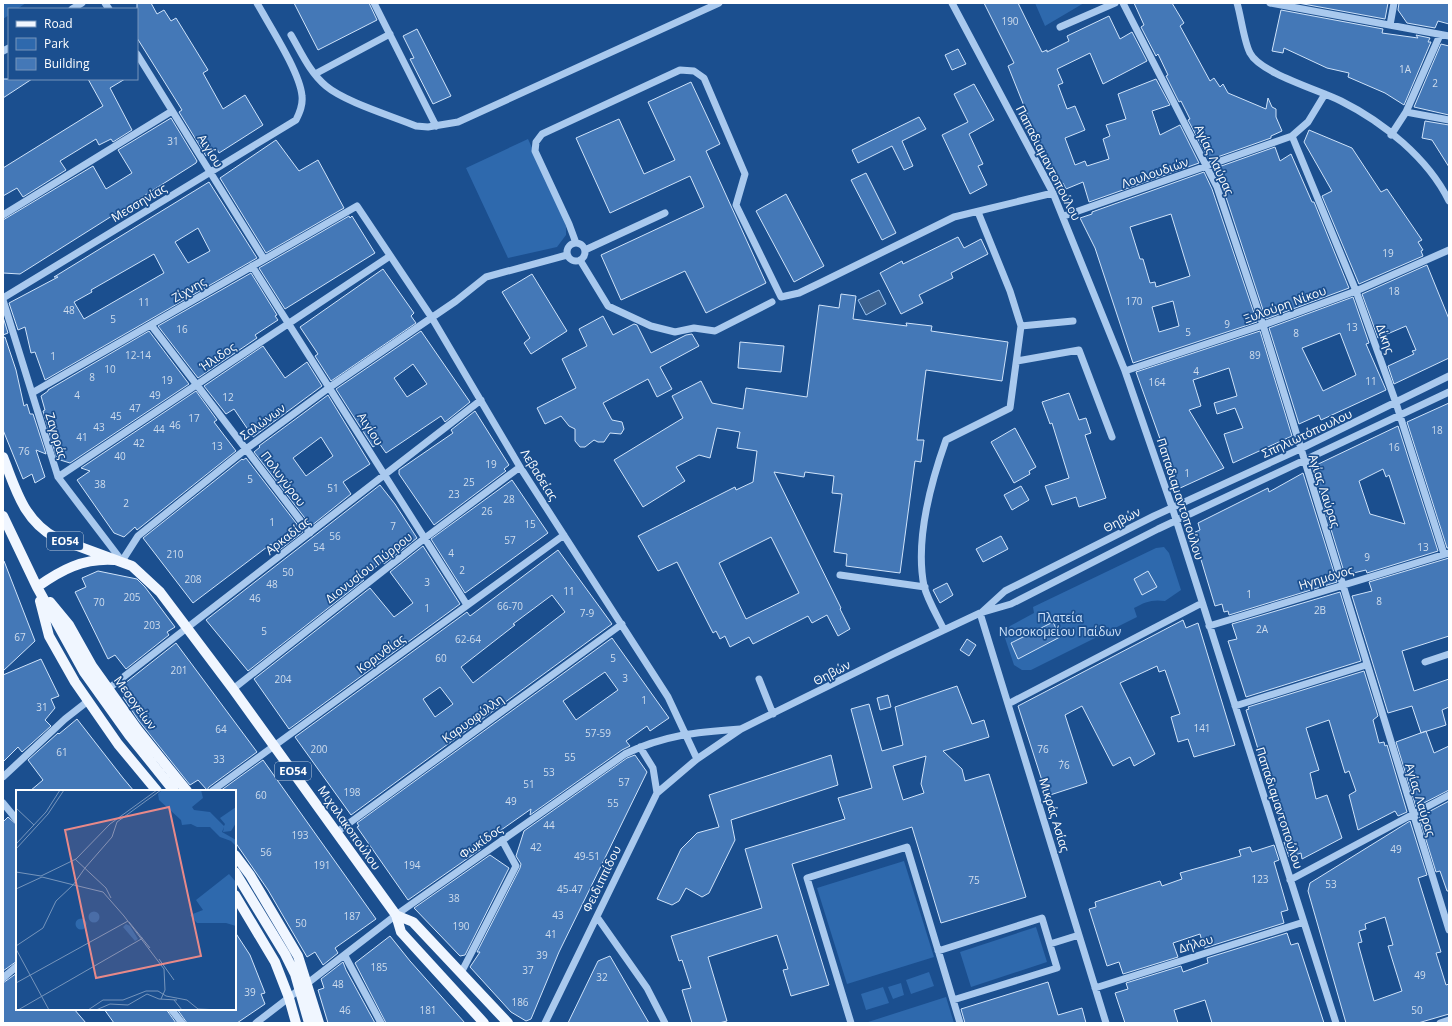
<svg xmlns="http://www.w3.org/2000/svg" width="1452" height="1026" font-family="'Open Sans',sans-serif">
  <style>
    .green { fill: #2e69ad }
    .water { fill: #3c6290; stroke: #9cc4f0 }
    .building { fill: #4478b7; stroke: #cfe3fa; fill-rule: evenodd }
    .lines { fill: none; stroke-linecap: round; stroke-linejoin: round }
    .minor { stroke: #a9c9ee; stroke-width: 7 }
    .major { stroke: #f0f6ff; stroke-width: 10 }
    .labels { text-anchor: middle; stroke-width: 3.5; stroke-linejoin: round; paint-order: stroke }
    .number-label { font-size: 10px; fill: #d0dded }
    .shield { fill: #1b4f8f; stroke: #bbcadd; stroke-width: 1 }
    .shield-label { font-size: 11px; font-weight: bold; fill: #fff }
    .street-label { font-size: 12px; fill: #fff; stroke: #1b4f8f }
    .park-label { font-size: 12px; fill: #cfe3fa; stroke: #1b4f8f }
    .inset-road { fill: none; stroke: #7695bc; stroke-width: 1 }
    .view { fill: #e88989; fill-opacity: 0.15; stroke: #e88989; stroke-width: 2 }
    .inset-edge { fill: none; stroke: #fff; stroke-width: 2 }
  </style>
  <rect width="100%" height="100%" fill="#1b4f8f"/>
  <!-- green -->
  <path class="green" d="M3,3h23l-9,6h-8v6l-6,4z
    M1035,3h49l-39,23z
    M528,139l33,71 5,16v9l-9,12 -49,11 -42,-90z
    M1164,547l5,6 12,37 -16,11c-13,-2 -20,1 -31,7l3,9 -106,53h-9l-8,-5 -10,-30 6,-9 24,-13 -1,-6 123,-59z
    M904,861l30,96 -87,27 -30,-96z
    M1036,927l11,35 -76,25 -11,-35z
    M929,972l5,14 -23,8 -5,-14z
    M901,983l3,12 -11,4 -5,-12z
    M883,987l6,16 -23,7 -5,-16z
    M946,997l8,26h-89z"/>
  <!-- water -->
  <path class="water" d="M879,290l7,14 -20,11 -8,-15z"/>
  <!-- building -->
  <path class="building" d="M137,3h14l6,11 7,-4 7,11 5,-3 32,52 -5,3 20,36 22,-14 18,30 -44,28 -2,-4 -11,7 -27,-44 3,-2 -45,-72z
    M294,3h75l8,17 -59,30z
    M984,3h34l24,49 5,-2v2l22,-11 -2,-5 42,-20 11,23 12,-7 15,29 -44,23 -13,-31 -33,16 6,14 -5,2 9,24 8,-3 10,24 -20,8 10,27 10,-4 2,5 22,-7 -6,-20 7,-3 -4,-11 20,-6 -8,-25 38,-15 14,26 -18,6 8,24 20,-10 19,38 -110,39 -6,-20 -17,7 -3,-6 -7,3 -48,-120 6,-3z
    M1134,3h38l12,20 -4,3 30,55 4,-3 6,9 3,-3 5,9 38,16 2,-11 4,9 4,2v8l6,14 -11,5v2l-62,22 -21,-40 2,-1 -9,-18 -2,1 -13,-26 2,-1 -10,-21 -2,2 -15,-29 3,-2z
    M1298,3h90l-3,16z
    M1399,3h50v21l-11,-3 -3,7 -28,-5 -9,-13z
    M1281,10l102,19 -1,4 36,5 -2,-3 14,3 -2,4h3l-27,63 -19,-12 -37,-16 1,-4 -22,-5 -43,-20 -1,5 -11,-2z
    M417,29l34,67 -18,8 -23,-45 4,-1 -11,-22z
    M1441,44l8,2v69l-35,-8z
    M958,49l8,15 -14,6 -7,-15z
    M3,79h29l-29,19z
    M88,79h37l-15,9 22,42 -19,12 -2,-3 -12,6 -3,-6 -36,22 6,9 -43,27 -6,-9 -14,8v-28l100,-62z
    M691,82l29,62 -14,7 60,132 -60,30 -21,-42 -64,29 -20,-45 103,-48 -14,-31 -80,37 -34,-75 43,-19 25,55 31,-14 -27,-58z
    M974,84l20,36 -25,14 14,30 -5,2 9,19 -17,9 -28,-59 26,-13 -14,-28z
    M919,117l7,12 -24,12 11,25 -9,4 -12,-24 -34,17 -6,-13z
    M171,118l26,43 -1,2 -176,111 -17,-1v-53l90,-54 13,23 26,-16 -14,-23z
    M1425,121l24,4v42l-17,-27 -10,-2z
    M1309,130l43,18 29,44 6,-3 35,51 -4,2 5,8 -2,1 2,5 -64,28 -37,-88 10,-5 -28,-49z
    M276,140l23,31 19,-11 26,48 -78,45 -46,-75z
    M1275,147l5,14 11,-7 21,48h2l35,86 -83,31 -44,-134 -9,-16z
    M1204,172l8,17 45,133 -124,41 -38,-115 -15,-30 12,-4v-2zM1171,214l19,62 -34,11 -1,-5 -5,1 -7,-24h-3l-10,-32zM1173,301l6,25 -20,6 -7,-25z
    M866,173l30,60 -14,7 -31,-60z
    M209,182l48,76 -212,122 -10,-28 -4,1 -6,-26 -7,3 -9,-27 49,-26h-4zM198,228l12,23 -22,12 -13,-21zM154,254l10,19 -80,46 -10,-17 18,-10 -1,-2z
    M786,194l38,72 -30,16 -38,-71z
    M349,216l1,2 2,-2 23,37 -90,56 -26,-41z
    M958,237l6,11 17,-9 7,15 -37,19 2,5 -34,17 4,8 -22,11 -21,-41 22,-12 1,3z
    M1427,265l22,54v39l-55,26 -6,-18 26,-12 -2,-3 4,-1 -10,-24 -28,12 -16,-44z
    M383,269l31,44 -3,3 5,7 -85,58 -16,-25 3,-2 -18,-27z
    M251,273l26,42 -2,1 3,4 -23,15 2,3 -59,40 -40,-52z
    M532,274l35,57 -36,23 -7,-11 6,-5 -28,-46z
    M841,294l15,2 -3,23 54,7 -1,-3 26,3 -1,5 77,11 -6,39 -76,-11 -9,70h7l-3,22 -6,-1 -15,112 -54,-7 1,-12 -13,-2 8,-58 -10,-1 2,-17 -29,-4 -1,5 -30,-5 67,136 -1,1 10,20 -12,7 -11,-21 -15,8 -4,-7 -55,28 -4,-7 -19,10 -5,-11 -5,3 -4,-8 -3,2 -36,-71 -19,9 -20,-35 97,-49 1,3 17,-8 4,-31 -20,-3 3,-16 -23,-4 -7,30 -11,-3 -23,12 9,14 -42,26 -29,-47 69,-42 -11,-22 29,-15 11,22 31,6 3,-21 61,9 12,-92 20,3zM771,537l28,56 -53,26 -27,-56z
    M1353,297l16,46 -3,1 20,46 -65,30 -2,-5 -20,9 -30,-96zM1340,333l16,42 -33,16 -21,-43z
    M603,316l10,19 21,-11 3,1 14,28 35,-18 6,-1 7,12 -39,21 12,22 -15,8 -9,-18 -45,24 9,17 10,2 2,7 -3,5 -11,-1 -6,9h-6l-4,-2 -9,7h-5l-5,-6v-12l-6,-3 -8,-10 -16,8 -8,-16 39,-20 -14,-29 25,-13 -8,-17z
    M3,317l5,16 -5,2z
    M149,331l40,53 -119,79 -13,-4 -14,-48 2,-1 -4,-14 7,-5v-1z
    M421,331l49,71 -25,20 -4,-6 -55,37 -7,-10 -6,4 -37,-58zM413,364l14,20 -20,13 -13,-19z
    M1260,331l32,105 -59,27 -9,-29 19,-6 -8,-20 -18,6 -3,-11 23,-7 -8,-28 -36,12 8,26 -12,4 35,58 -46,21 -42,-117z
    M5,337l11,33 8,36 3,-2 3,10h3l13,40 -10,-4 9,27 -10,6 -3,-9 -9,5 -20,-49v-92z
    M740,342l44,4 -3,26 -43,-4z
    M263,346l22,32 22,-16 15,24 -69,51 -19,-28 -8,5 -22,-28z
    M196,391l21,29 -3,2 22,29 -99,79 -2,-3 -11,10 -10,-4 -37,-53 13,-9 -9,-3z
    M1069,393l10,27 7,-2 5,15 -6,2 21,63 -27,9 -3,-10 -24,8 -7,-19 24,-8 -17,-55 -2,1 -8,-22z
    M328,395l42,69 -27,18 8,12 -40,32 -57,-74 6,-5 -1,-1zM321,437l12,19 -27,20 -13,-18z
    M1449,403v145h-2l-40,-126z
    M475,411l34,54 -5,4 2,2 -72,54 -35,-51v-4l54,-37 -2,-3z
    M1398,426l40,125 -71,22 -1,-3 -21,5 -33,-108zM1383,469l3,8 3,-2 16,49 -35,-10 -11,-33z
    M1015,428l21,39 -7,4 1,3 -16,9 -23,-41z
    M246,458l57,74 -26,20 -6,-8 -78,59 -50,-65 99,-79 1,1z
    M1303,473l34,109 -108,33 -1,-4 -4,1 -2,-8 -7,2 -22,-73 7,-3 -2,-7 70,-35 1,4z
    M512,480l36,53 -83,60 -34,-54z
    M380,485l15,19 22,34 -33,26 -2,-2 -20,16 2,2 -116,91 -42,-51z
    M1021,486l8,14 -17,10 -8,-15z
    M1001,536l7,13 -25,13 -7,-13z
    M423,546l37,58 -171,125 -35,-50 116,-91 24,29 19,-14 -23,-31z
    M558,550l54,74 -261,191 -56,-78 172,-125 3,4zM552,595l13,17 -92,71 -12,-16 54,-42 -2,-1zM440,687l13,17 -18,13 -12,-18z
    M1449,558v78l-47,15 12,40 35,-12v28l-7,3 4,15 -25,8 -9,-27 -24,7 -36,-117 20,-5 -3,-9z
    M4,561l31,80 -32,30v-109z
    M98,571l39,8 8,8 30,40 -8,5 2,3 -43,34 -11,-14 -7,4 -33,-67 11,-5 -4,-9z
    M1148,571l9,16 -15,8 -8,-16z
    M947,583l6,12 -13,8 -7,-13z
    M1340,592l21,69 -115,36 -18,-56 9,-2 -5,-15z
    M1183,620l3,8 12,-5 37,122 -41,12 -6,-18 -10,3 -7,-25 9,-3 -15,-44 -6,2 -2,-6 -37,17 35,71 -21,12 -4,-9 -17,9 -31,-60 -17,9 22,68 -40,13 -29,-90z
    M1053,622l7,15 -42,22 -7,-16z
    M612,638l57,80 -19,13 -3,-5 -21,15 4,5 -8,4 -92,65 1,-6 -54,38 4,2 -73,51 -51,-73 2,-1 -2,-3zM605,672l13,18 -42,30 -13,-19z
    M967,639l9,6 -7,11 -9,-6z
    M176,643l81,109 -48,35 -2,3 -9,-10 -8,5 -51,-64 -16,-24 7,-4 -6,-9z
    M41,659l18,37 -8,3 4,9 -10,12 6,6 -29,26 -4,-5 -15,15v-87z
    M1364,671l14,45 -5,4 6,23 5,-1 1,4 2,-1 20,67 -9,4 -3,-5 -37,19 -9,-35 7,-4 -7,-20 -4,2 -16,-53 -23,8 13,42 -9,3 6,26 11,-4 15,43 -40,21 -1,-6 -12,4 -5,-15 2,-1 -3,-11 -37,-120 3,-1 -1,-2z
    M957,686l15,38 12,-4 5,17 -46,14 19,18 3,12 24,-7 37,123 -85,26 -29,-96 -120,37 37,121 -38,11 -8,-26 5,-1 -11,-34 -69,22 19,64 -8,2h-27l-10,-33 9,-2 -9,-28 -3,1 -8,-25 91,-28 -17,-59 100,-30 -7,-21 34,-10 -21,-79 18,-5 13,47 21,-6 -8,-38zM926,756l-5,28 3,9 -21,7 -10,-34z
    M888,695l3,12 -11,3 -3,-12z
    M77,719l46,59 11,13h-104l13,-11 -15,-20 30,-27 1,1z
    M1426,731l8,22 15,-7v44l-33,17 -20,-65z
    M635,755l12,17 -88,180 -28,67 -5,2 -15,-9 -41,-45 10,-15h-3l43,-84 1,-4 -5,-8 8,-25 103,-73z
    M831,755l7,30 -107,35 4,20 -26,53 -7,4 -16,-9 -7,13 -7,4 -15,-6 24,-50 16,-16 22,-6 -10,-32z
    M263,760l113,159 -41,29 3,5 -15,12 -8,-13 -8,5 -39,-67 -33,-48v-51h-15z
    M1449,801v90h-2l-7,-20 -4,1 -17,-55z
    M8,817l9,8v136l-14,10v-149z
    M1410,821l17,54 -9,3 23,74 -5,1 10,32 3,-1v30l-31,9h-72l-38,-132 2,-8zM1385,917l8,28 -5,1 14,45 -28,10 -15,-54 -1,-4 4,-1 -3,-11 7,-2 -1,-5z
    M1274,845l5,15 -5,2 14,48 -7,2 3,11 -80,25 -4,-14 -27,9 5,14 -55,17 -4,-12 -12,4 -18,-57 7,-2 -1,-5 65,-21 2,5 20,-7 -2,-6 61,-17 -2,-6 11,-3 2,5z
    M490,855l19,13 -44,87 -5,1 -46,-48z
    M235,932l15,23 15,38 -4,1 4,10 -28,19h-50l-10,-14h58z
    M1287,933l4,12 7,-2 26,80h-112l-7,-23 -31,10 4,13h-53l-10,-30 13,-4 -2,-6 55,-17 2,6 25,-9 -1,-5z
    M390,936l20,25 55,62h-79l-31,-60z
    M610,956l39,67h-81l30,-62z
    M343,962l3,8 29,53h-47l-10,-33 6,-2 -3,-9z
    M17,973v36h57l12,14h-83v-40z
    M1048,982l10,33 24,-7 4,15h-121l-4,-14z
    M104,1009h62l10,14h-62z"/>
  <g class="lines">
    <!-- minor -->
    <path class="minor" d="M105,3l4,6
      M374,3l62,123
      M952,3l101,190 72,178 47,136 164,516
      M1123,3l94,184 46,138 186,605
      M1237,3c4,13 7,39 13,50 10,20 69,37 91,48 42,21 87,57 108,100
      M1270,3l179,33
      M72,9l10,-6
      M1390,25l4,-22
      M1060,27l55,-24
      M291,35c10,17 19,38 35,51 19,16 66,30 90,40l12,1 30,-5 261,-119
      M3,51l6,-3
      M137,54l127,205
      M315,74l75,-40
      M1406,112l43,8
      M1391,135l15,-23 34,-77
      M1292,136l64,155 40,112 48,151
      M3,215l169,-104
      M1064,216l228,-80 16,-14 17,-28
      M567 252a9 9 0 1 1 18 0a9 9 0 1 1-18 0Z
      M576,243l-7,-19 -34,-73 1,-9 6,-8 138,-64 14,1 10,7 41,96 -9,31 45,92 18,-4 21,-10 134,-66 99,-24
      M585,250l80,-37
      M580,260l28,46 43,20 24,6 19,-4 21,3 57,-29
      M252,266l215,339
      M3,298l293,-178c4,-8 7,-15 6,-24 -2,-24 -33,-71 -45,-93
      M3,300l55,177 64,84 16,-25 108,-87 84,-62 126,-86 30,-24 81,-22
      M151,325l159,208
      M1021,326l52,-5
      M1017,361l62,-11 33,87
      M1125,371l138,-46 93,-34 93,-41
      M32,393l325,-187 75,112 88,149 148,230 29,62
      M58,477l332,-221
      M840,575l85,12
      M982,612l23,-21 149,-75 146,-67 149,-73
      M980,613l126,410
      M1209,626l240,-73
      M944,630c-6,-13 -16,-29 -20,-44 -9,-45 7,-104 22,-146l64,-32 11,-82 -11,-35 -32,-79
      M1425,662l24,-8
      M759,679l14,35
      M108,689l373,-289
      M233,689l192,-151 95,-71
      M1008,704l194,-101
      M1235,706l131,-41
      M640,747l13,21 4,25
      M3,777l62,-58 23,-18
      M212,791l352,-256
      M3,803l14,17
      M337,832l285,-208
      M1290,880l159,-85
      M597,917l50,71 18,35
      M1050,944l29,-9
      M938,951l104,-33 15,50 -104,32
      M345,956l36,67
      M461,973l55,-107 -14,-26
      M3,978l14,-12
      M1095,988l209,-66
      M171,1009l11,14
      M256,1023l140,-108 229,-161c39,-19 72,-22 115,-25
      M545,1023l112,-230 40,-34 44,-30 152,-75 87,-41 31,-9 147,-75 291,-137
      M851,1023l-44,-145 100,-31 53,176
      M1440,1023l9,-3"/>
    <!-- major -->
    <path class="major" d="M3,457c13,32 20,63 53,81l76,28 28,26 73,97 163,226 17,7 95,101
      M3,516l34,71 47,85 45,63 45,56
      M37,587c24,-17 46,-29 77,-27
      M40,601l9,35 26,46 43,62 39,47
      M50,602l19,23 23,41 45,63 50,62
      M235,855l15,20 48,81 21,67
      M235,872l50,82 10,20 14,49
      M235,895l40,67 14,36 7,25
      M396,915l5,17 83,91"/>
  </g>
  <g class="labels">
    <!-- number labels -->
    <g class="number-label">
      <text x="1010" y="25">190</text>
      <text x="1405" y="73">1Α</text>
      <text x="1435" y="87">2</text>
      <text x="173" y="145">31</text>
      <text x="1388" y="257">19</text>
      <text x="1394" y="295">18</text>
      <text x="1134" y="305">170</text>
      <text x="144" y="306">11</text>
      <text x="69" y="314">48</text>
      <text x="113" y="323">5</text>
      <text x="1227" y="328">9</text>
      <text x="1352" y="331">13</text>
      <text x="182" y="333">16</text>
      <text x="1188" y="336">5</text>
      <text x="1296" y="337">8</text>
      <text x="138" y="359">12-14</text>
      <text x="1255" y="359">89</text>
      <text x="53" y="360">1</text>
      <text x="110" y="373">10</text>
      <text x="1196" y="375">4</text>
      <text x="92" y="381">8</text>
      <text x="167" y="384">19</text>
      <text x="1371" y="385">11</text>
      <text x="1157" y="386">164</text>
      <text x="77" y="399">4</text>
      <text x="155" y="399">49</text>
      <text x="228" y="401">12</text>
      <text x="135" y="412">47</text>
      <text x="116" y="420">45</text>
      <text x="194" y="422">17</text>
      <text x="175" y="429">46</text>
      <text x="99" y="431">43</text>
      <text x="159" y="433">44</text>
      <text x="1437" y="434">18</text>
      <text x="82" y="441">41</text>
      <text x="139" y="447">42</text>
      <text x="217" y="450">13</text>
      <text x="1394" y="451">16</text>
      <text x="24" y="455">76</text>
      <text x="120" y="460">40</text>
      <text x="491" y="468">19</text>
      <text x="1187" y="477">1</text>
      <text x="250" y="483">5</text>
      <text x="469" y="486">25</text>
      <text x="100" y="488">38</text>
      <text x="333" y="492">51</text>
      <text x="454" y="498">23</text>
      <text x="509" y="503">28</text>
      <text x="126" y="507">2</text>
      <text x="487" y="515">26</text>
      <text x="272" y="526">1</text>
      <text x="530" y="528">15</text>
      <text x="393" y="530">7</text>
      <text x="335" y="540">56</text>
      <text x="510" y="544">57</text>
      <text x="319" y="551">54</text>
      <text x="1423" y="551">13</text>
      <text x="451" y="557">4</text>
      <text x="175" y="558">210</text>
      <text x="1367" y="561">9</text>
      <text x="462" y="574">2</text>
      <text x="288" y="576">50</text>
      <text x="193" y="583">208</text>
      <text x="427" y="586">3</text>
      <text x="272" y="588">48</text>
      <text x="569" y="595">11</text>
      <text x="1249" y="598">1</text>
      <text x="132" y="601">205</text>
      <text x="255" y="602">46</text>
      <text x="1379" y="605">8</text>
      <text x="99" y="606">70</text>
      <text x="510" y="610">66-70</text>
      <text x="427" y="612">1</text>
      <text x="1320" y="614">2Β</text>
      <text x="587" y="617">7-9</text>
      <text x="152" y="629">203</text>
      <text x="1262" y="633">2Α</text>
      <text x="264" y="635">5</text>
      <text x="20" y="641">67</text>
      <text x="468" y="643">62-64</text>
      <text x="441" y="662">60</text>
      <text x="613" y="662">5</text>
      <text x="179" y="674">201</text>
      <text x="625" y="682">3</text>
      <text x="283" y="683">204</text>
      <text x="644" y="704">1</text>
      <text x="42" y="711">31</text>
      <text x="1202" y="732">141</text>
      <text x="221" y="733">64</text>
      <text x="598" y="737">57-59</text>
      <text x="319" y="753">200</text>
      <text x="1043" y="753">76</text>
      <text x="62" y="756">61</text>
      <text x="570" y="761">55</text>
      <text x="219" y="763">33</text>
      <text x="1064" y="769">΄76</text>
      <text x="549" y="776">53</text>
      <text x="624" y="786">57</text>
      <text x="529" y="788">51</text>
      <text x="352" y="796">198</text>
      <text x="261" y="799">60</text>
      <text x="511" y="805">49</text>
      <text x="613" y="807">55</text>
      <text x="549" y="829">44</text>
      <text x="300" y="839">193</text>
      <text x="536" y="851">42</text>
      <text x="1396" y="853">49</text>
      <text x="266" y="856">56</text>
      <text x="587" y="860">49-51</text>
      <text x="322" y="869">191</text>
      <text x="412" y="869">194</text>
      <text x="1260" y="883">123</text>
      <text x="974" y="884">75</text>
      <text x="1331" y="888">53</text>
      <text x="570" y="893">45-47</text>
      <text x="454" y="902">38</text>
      <text x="558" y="919">43</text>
      <text x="352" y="920">187</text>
      <text x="301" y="927">50</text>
      <text x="461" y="930">190</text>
      <text x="551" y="938">41</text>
      <text x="542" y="959">39</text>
      <text x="379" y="971">185</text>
      <text x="528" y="974">37</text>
      <text x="1420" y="979">49</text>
      <text x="602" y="981">32</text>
      <text x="338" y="988">48</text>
      <text x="250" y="996">39</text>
      <text x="520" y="1006">186</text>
      <text x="345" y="1014">46</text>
      <text x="428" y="1014">181</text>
      <text x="1417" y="1014">50</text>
    </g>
    <!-- shield labels -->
    <g class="shield">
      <rect x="47" y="532" width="36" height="18" rx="3"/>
      <rect x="275" y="762" width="36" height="18" rx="3"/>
    </g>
    <g class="shield-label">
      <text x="65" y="545">ΕΟ54</text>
      <text x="293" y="775">ΕΟ54</text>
    </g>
    <!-- street labels -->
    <g class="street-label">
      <text transform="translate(210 151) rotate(58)" y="4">Αιγίου</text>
      <text transform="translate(1214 160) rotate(65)" y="4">Αγίας Λαύρας</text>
      <text transform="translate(1048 163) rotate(63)" y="4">Παπαδιαμαντοπούλου</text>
      <text transform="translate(1155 173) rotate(-19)" y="4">Λουλουδιών</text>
      <text transform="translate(139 203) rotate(-31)" y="4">Μεσσηνίας</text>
      <text transform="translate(189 290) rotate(-30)" y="4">Ζίχνης</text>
      <text transform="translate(1285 305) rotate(-20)" y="4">Ξυλούρη Νίκου</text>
      <text transform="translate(1385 339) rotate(70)" y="4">Δίκης</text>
      <text transform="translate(218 357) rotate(-34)" y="4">Ήλιδος</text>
      <text transform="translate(263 422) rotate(-36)" y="4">Σαλώνων</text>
      <text transform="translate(370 429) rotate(57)" y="4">Αιγίου</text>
      <text transform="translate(1307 434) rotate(-25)" y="4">Σπηλιωτόπουλου</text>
      <text transform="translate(56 436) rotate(73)" y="4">Ζαγοράς</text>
      <text transform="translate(539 475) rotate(58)" y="4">Λεβαδείας</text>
      <text transform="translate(283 479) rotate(53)" y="4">Πολυγύρου</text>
      <text transform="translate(1324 491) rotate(72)" y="4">Αγίας Λαύρας</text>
      <text transform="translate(1180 499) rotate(72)" y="4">Παπαδιαμαντοπούλου</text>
      <text transform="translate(1122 520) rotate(-27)" y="4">Θηβών</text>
      <text transform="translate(288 536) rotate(-38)" y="4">Αρκαδίας</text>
      <text transform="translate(369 568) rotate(-38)" y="4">Διονυσίου Πύρρου</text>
      <text transform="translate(1326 578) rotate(-17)" y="4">Ηγημόνος</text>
      <text transform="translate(381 654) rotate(-36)" y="4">Κορινθίας</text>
      <text transform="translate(832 673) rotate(-27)" y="4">Θηβών</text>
      <text transform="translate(135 703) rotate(54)" y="4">Μεσογείων</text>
      <text transform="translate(473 719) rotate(-36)" y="4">Καρυοφύλλη</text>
      <text transform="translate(1420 800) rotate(73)" y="4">Αγίας Λαύρας</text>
      <text transform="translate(1279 808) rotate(72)" y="4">Παπαδιαμαντοπούλου</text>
      <text transform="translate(1054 815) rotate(73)" y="4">Μικράς Ασίας</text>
      <text transform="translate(349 828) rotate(55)" y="4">Μιχαλακοπούλου</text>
      <text transform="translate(481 842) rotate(-35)" y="4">Φωκίδος</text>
      <text transform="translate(602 879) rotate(-64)" y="4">Φειδιππίδου</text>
      <text transform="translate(1196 944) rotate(-17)" y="4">Δήλου</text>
    </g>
    <!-- park labels -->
    <g class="park-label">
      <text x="1060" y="622">Πλατεία<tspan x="1060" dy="14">Νοσοκομείου Παίδων</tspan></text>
    </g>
  </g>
  <!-- overview -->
  <g transform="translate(16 790)">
    <rect width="220" height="220" fill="#1b4f8f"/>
    <path d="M146,0h39l2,8 -11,9 2,3 16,2 14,14 1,-2 -5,-6 16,-11v16l-5,8 -8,1 1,-5 -2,5 14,8v6l-5,-5 -11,-4 -10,-10h-13l-6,-3 -9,1 -1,-5 -22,-20 -1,-6zM213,84l7,8v44l-10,-3h-29l-7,-8 13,-5 -7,-10zM72.5 127a5.5 5.5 0 1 1 11 0a5.5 5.5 0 1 1-11 0ZM59.5 134a5.5 5.5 0 1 1 11 0a5.5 5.5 0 1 1-11 0ZM110,134l4,2 8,13 -3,2 -12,-14z" fill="#2e69ad"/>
    <path class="inset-road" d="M0,18l18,17M0,54l30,-32 14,-22M0,59l32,-35 16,-24M59,69l31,29 5,10M0,82l25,4 35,-17 34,-35 47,-34M58,95l29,7 21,24 40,53 1,21 -4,9M0,99l26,-12 32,8M113,132l21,26M0,156l27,-18 13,-27 17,-16 12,-17 27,-31 5,-15 44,-32M0,159l33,61M143,169l15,21M0,193l112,-62M158,210l8,10M2,220l125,-72M72,220l15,-10h20l23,-9h12l8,5 21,4 11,9 23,1M80,220l14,-6 18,1 19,-11 12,5 18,1"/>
    <path class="view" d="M153,17l32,149 -105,22 -31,-148z"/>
    <rect width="220" height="220" class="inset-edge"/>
  </g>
  <!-- border -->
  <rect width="1452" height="1026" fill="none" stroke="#ffffff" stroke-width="8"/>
  <!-- legend -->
  <rect x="8" y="8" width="130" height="72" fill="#1b4f8f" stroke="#7695bc"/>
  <rect x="16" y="21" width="20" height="6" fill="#f0f6ff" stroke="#7695bc"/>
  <text x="44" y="28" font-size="12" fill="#ffffff">Road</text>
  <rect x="16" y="38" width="20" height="12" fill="#2e69ad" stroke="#7695bc"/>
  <text x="44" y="48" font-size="12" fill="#ffffff">Park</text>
  <rect x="16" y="58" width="20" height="12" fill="#4478b7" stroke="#7695bc"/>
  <text x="44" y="68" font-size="12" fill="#ffffff">Building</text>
</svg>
